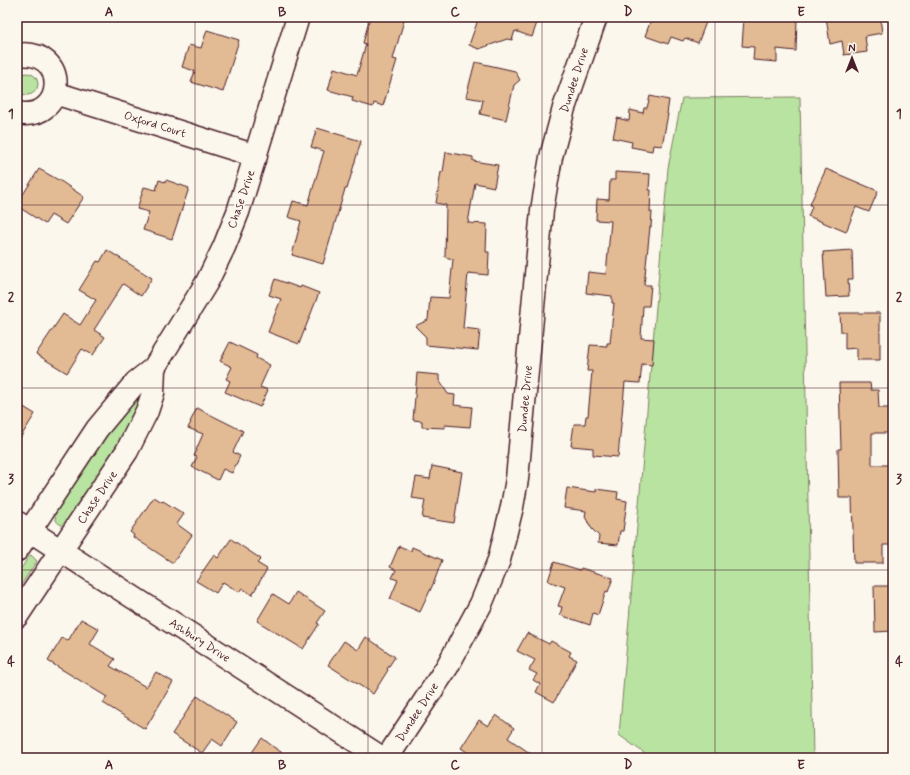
<svg xmlns="http://www.w3.org/2000/svg" width="910" height="775" font-family="Mynerve,sans-serif">
  <style>
    .green { fill: #b8e3a0; stroke: #818166 }
    .building { fill: #e2ba93; stroke: #4a1f2b }
    .lines { fill: none; stroke-linecap: round; stroke-linejoin: round }
    .minor-casing { stroke: #4a1f2b; stroke-width: 25 }
    .minor { stroke: #fbf7ec; stroke-width: 22 }
    .grid { fill: none; stroke: #4a1f2b; stroke-width: 1; stroke-opacity: 0.55 }
    .labels { text-anchor: middle; stroke-width: 4; stroke-linejoin: round; paint-order: stroke }
    .street-label { font-size: 12px; fill: #4a1f2b; stroke: #fbf7ec }
    .neatline { fill: none; stroke: #4a1f2b; stroke-width: 1.5 }
    .grid-label { font-size: 13px; text-anchor: middle; font-weight: bold; fill: #4a1f2b }
  </style>
  <rect width="100%" height="100%" fill="#fbf7ec"/>
  <filter id="ink" filterUnits="userSpaceOnUse"><feTurbulence type="fractalNoise" baseFrequency=".025" numOctaves="2"/><feDisplacementMap in="SourceGraphic" scale="8" xChannelSelector="R" yChannelSelector="G"/><feConvolveMatrix kernelMatrix="1 2 1 2 8 2 1 2 1" color-interpolation-filters="sRGB"/></filter>
  <g filter="url(#ink)">
    <!-- green -->
    <path class="green" d="M16 84a11 11 0 1 1 22 0a11 11 0 1 1-22 0Z
      M800,97l13,661h-162l-32,-23 49,-567 14,-70z
      M139,396h3l-19,46 -58,84c-7,-2 -10,-4 -10,-12l53,-81z
      M31,555l6,6 -20,30v-16l12,-19z"/>
    <!-- building -->
    <path class="building" d="M370,17h35l-12,42 4,1 -14,46 -9,-3 -1,4 -21,-6 1,-4 -25,-7 6,-22 23,7 9,-31 -3,-1z
      M479,17h60l-7,20 -17,-6 -3,9 -5,-1 -28,10 -10,-4z
      M652,17h56l-10,26 -13,-5 -2,3 -12,-4 -3,7 -23,-8z
      M744,17l53,2 -1,32 -19,-2v13l-24,-2 1,-13 -12,-1z
      M826,17h54l2,16 -17,3 2,16 -23,3 -2,-14 -12,3z
      M207,30l32,10 -16,52 -32,-10 4,-11 -13,-4 7,-22 12,3z
      M475,62l40,9 5,9 -6,5 -8,35 -26,-6 3,-14 -17,-3z
      M650,96l19,4 -2,14h1l-6,32 -9,-1 -1,6 -21,-4 1,-5 -19,-4 4,-20 12,3 1,-11 13,3 1,-5h3z
      M317,128l44,13 -14,48h-2l-22,75 -31,-9 9,-34 -13,-4 5,-16 15,4 16,-54 -13,-4z
      M446,152l27,5v4l25,4 -4,22 -19,-4 -7,40 19,1 -1,28h3l-1,23 -20,-2 -5,55 17,2 -2,20 -52,-5v-8l-11,-11 13,-6 2,-23 19,1 4,-39 -8,-2 1,-52 -10,-2 5,-31h2z
      M39,169l23,13 22,15 -18,27 -15,-9 -6,9 -28,-18v-2z
      M826,169l52,22 -9,21 -13,-5 -10,25 -38,-16 4,-9 -2,-3z
      M615,172l35,2 -1,16h2l-1,22h2l-1,15h-1l-6,58h7l-2,21h-6l-2,32 13,1 -2,26 -10,-1 -2,19 -15,-1 -7,75 -25,-2v-7l-22,-2 3,-22h11l1,-8h2l4,-45h-5l3,-26 17,1v-3h3l4,-40h-2v-7l-26,-3 2,-21 18,2 5,-53 -15,-1 1,-21 12,1 1,-20h5z
      M159,180l6,2 1,-2 23,8 -17,51 -29,-9 6,-18 -12,-3 7,-22 12,3z
      M107,250l45,28 -11,18 -18,-12 -29,46 11,7 -12,18 -11,-6 -15,24 -31,-19 27,-40 17,11 16,-25 -17,-10 18,-29 3,1z
      M852,250l1,29h-5l1,17 -23,1 -3,-45z
      M275,279l25,9 1,-2 18,7 -20,51 -31,-12 13,-33 -12,-4z
      M840,313h40v47h-23v-12l-12,1v-17h-4z
      M230,342l27,13 -1,3 14,7 -10,22 8,3 -8,17 -35,-15 5,-11 -4,-2 6,-12 -12,-6z
      M417,373l22,2v5l9,14 7,1 -1,10 18,2 -2,20 -25,-2v3l-23,-1v-6l-9,-1z
      M839,383h31l1,7h7l1,18h12l1,25h-20v32h21v80h-10v18h-29l-2,-65h-13l-1,-49h3z
      M17,403l18,11 -18,29z
      M197,408l46,23 -10,21 7,4 -8,17 -9,-4 -5,11 -26,-13 5,-10 -3,-1 3,-6h-1l7,-16 -15,-6 3,-6h-1z
      M432,466l30,6 -8,51 -32,-5 3,-18 -13,-2 4,-21 14,2z
      M567,488l29,4v-3l22,3 -1,7 10,2 -4,30h-3l-2,14 -20,-2 1,-7 -7,-7 -7,-12 1,-6 -22,-3z
      M154,497l8,5 1,-1 21,13 -7,10 15,11 -19,28 -40,-26 1,-2 -4,-3z
      M231,539l30,20 -4,4 10,6 -15,26 -10,-7 -3,4 -16,-10 -7,11 -20,-12 18,-26 4,3z
      M399,546l12,5 1,-4 30,13 -8,22 -14,30 -30,-13 8,-19 -6,-2 4,-8 -6,-3z
      M554,562l26,8 1,-2 32,10 -5,14 -2,-1 -8,24 -5,-2 -3,12 -30,-10 2,-8 -4,-1 7,-19 -17,-6z
      M874,586h19v45l-18,1z
      M296,592l29,19 -8,12 2,1 -16,25 -46,-28 16,-27 16,10z
      M81,619l18,10 -9,15 25,15 -5,7 36,21 10,-15 17,10 -28,47 -42,-26 4,-6 -59,-36 14,-23 6,3z
      M527,633l22,11 2,-3 20,11 -2,4 8,4 -23,42 -18,-10 4,-8 -7,-4 4,-6 -8,-4 6,-10 -18,-9z
      M366,637l29,20 -8,12 1,1 -15,24 -45,-29 16,-24 14,9z
      M197,696l40,26 -15,24 -10,-7 -10,14 -30,-19z
      M496,715l18,13 -6,10 29,20h-61l-15,-10 18,-28 9,6z
      M262,738l13,10 15,10h-42z"/>
    <g class="lines">
      <defs>
        <path id="minor" d="M17,55c53,-8 50,68 0,58
          M55,93l201,63
          M18,523l364,235
          M17,550l80,-121 39,-47 18,-14 53,-86 17,-35 14,-35 60,-195
          M17,616l110,-165 20,-40 6,-18 1,-25
          M387,758l60,-91 34,-63 18,-44 13,-53 5,-28 25,-269 9,-53 13,-49 32,-91"/>
      </defs>
      <!-- minor casing -->
      <use href="#minor" class="minor-casing"/>
      <!-- minor -->
      <use href="#minor" class="minor"/>
    </g>
  </g>
  <!-- grid -->
  <path class="grid" d="M195,17v741M368,17v741M542,17v741M715,17v741M17,205h876M17,388h876M17,570h876"/>
  <g class="labels">
    <!-- street labels -->
    <g class="street-label">
      <text transform="translate(574 80) rotate(-72)" y="4">Dundee Drive</text>
      <text transform="translate(155 124) rotate(17)" y="4">Oxford Court</text>
      <text transform="translate(241 199) rotate(-71)" y="4">Chase Drive</text>
      <text transform="translate(525 399) rotate(-85)" y="4">Dundee Drive</text>
      <text transform="translate(97 497) rotate(-56)" y="4">Chase Drive</text>
      <text transform="translate(200 640) rotate(33)" y="4">Ashbury Drive</text>
      <text transform="translate(417 712) rotate(-57)" y="4">Dundee Drive</text>
    </g>
  </g>
  <!-- margin -->
  <rect width="910" height="775" fill="none" stroke="#fbf7ec" stroke-width="44"/>
  <!-- north arrow -->
  <g transform="translate(852 58)" stroke="#fbf7ec" stroke-width="3" paint-order="stroke">
  <path d="M0-3L7 15L0 10L-7 15Z" fill="#4a1f2b"/>
  <text y="-6" font-size="11" font-weight="bold" text-anchor="middle" fill="#4a1f2b">N</text>
  </g>
  <rect x="22" y="22" width="866" height="731" class="neatline"/>
  <g class="grid-label">
    <text x="109" y="16">A</text>
    <text x="282" y="16">B</text>
    <text x="455" y="16">C</text>
    <text x="628" y="16">D</text>
    <text x="801" y="16">E</text>
    <text x="11" y="118">1</text>
    <text x="899" y="118">1</text>
    <text x="11" y="301">2</text>
    <text x="899" y="301">2</text>
    <text x="11" y="483">3</text>
    <text x="899" y="483">3</text>
    <text x="11" y="666">4</text>
    <text x="899" y="666">4</text>
    <text x="109" y="769">A</text>
    <text x="282" y="769">B</text>
    <text x="455" y="769">C</text>
    <text x="628" y="769">D</text>
    <text x="801" y="769">E</text>
  </g>
</svg>
